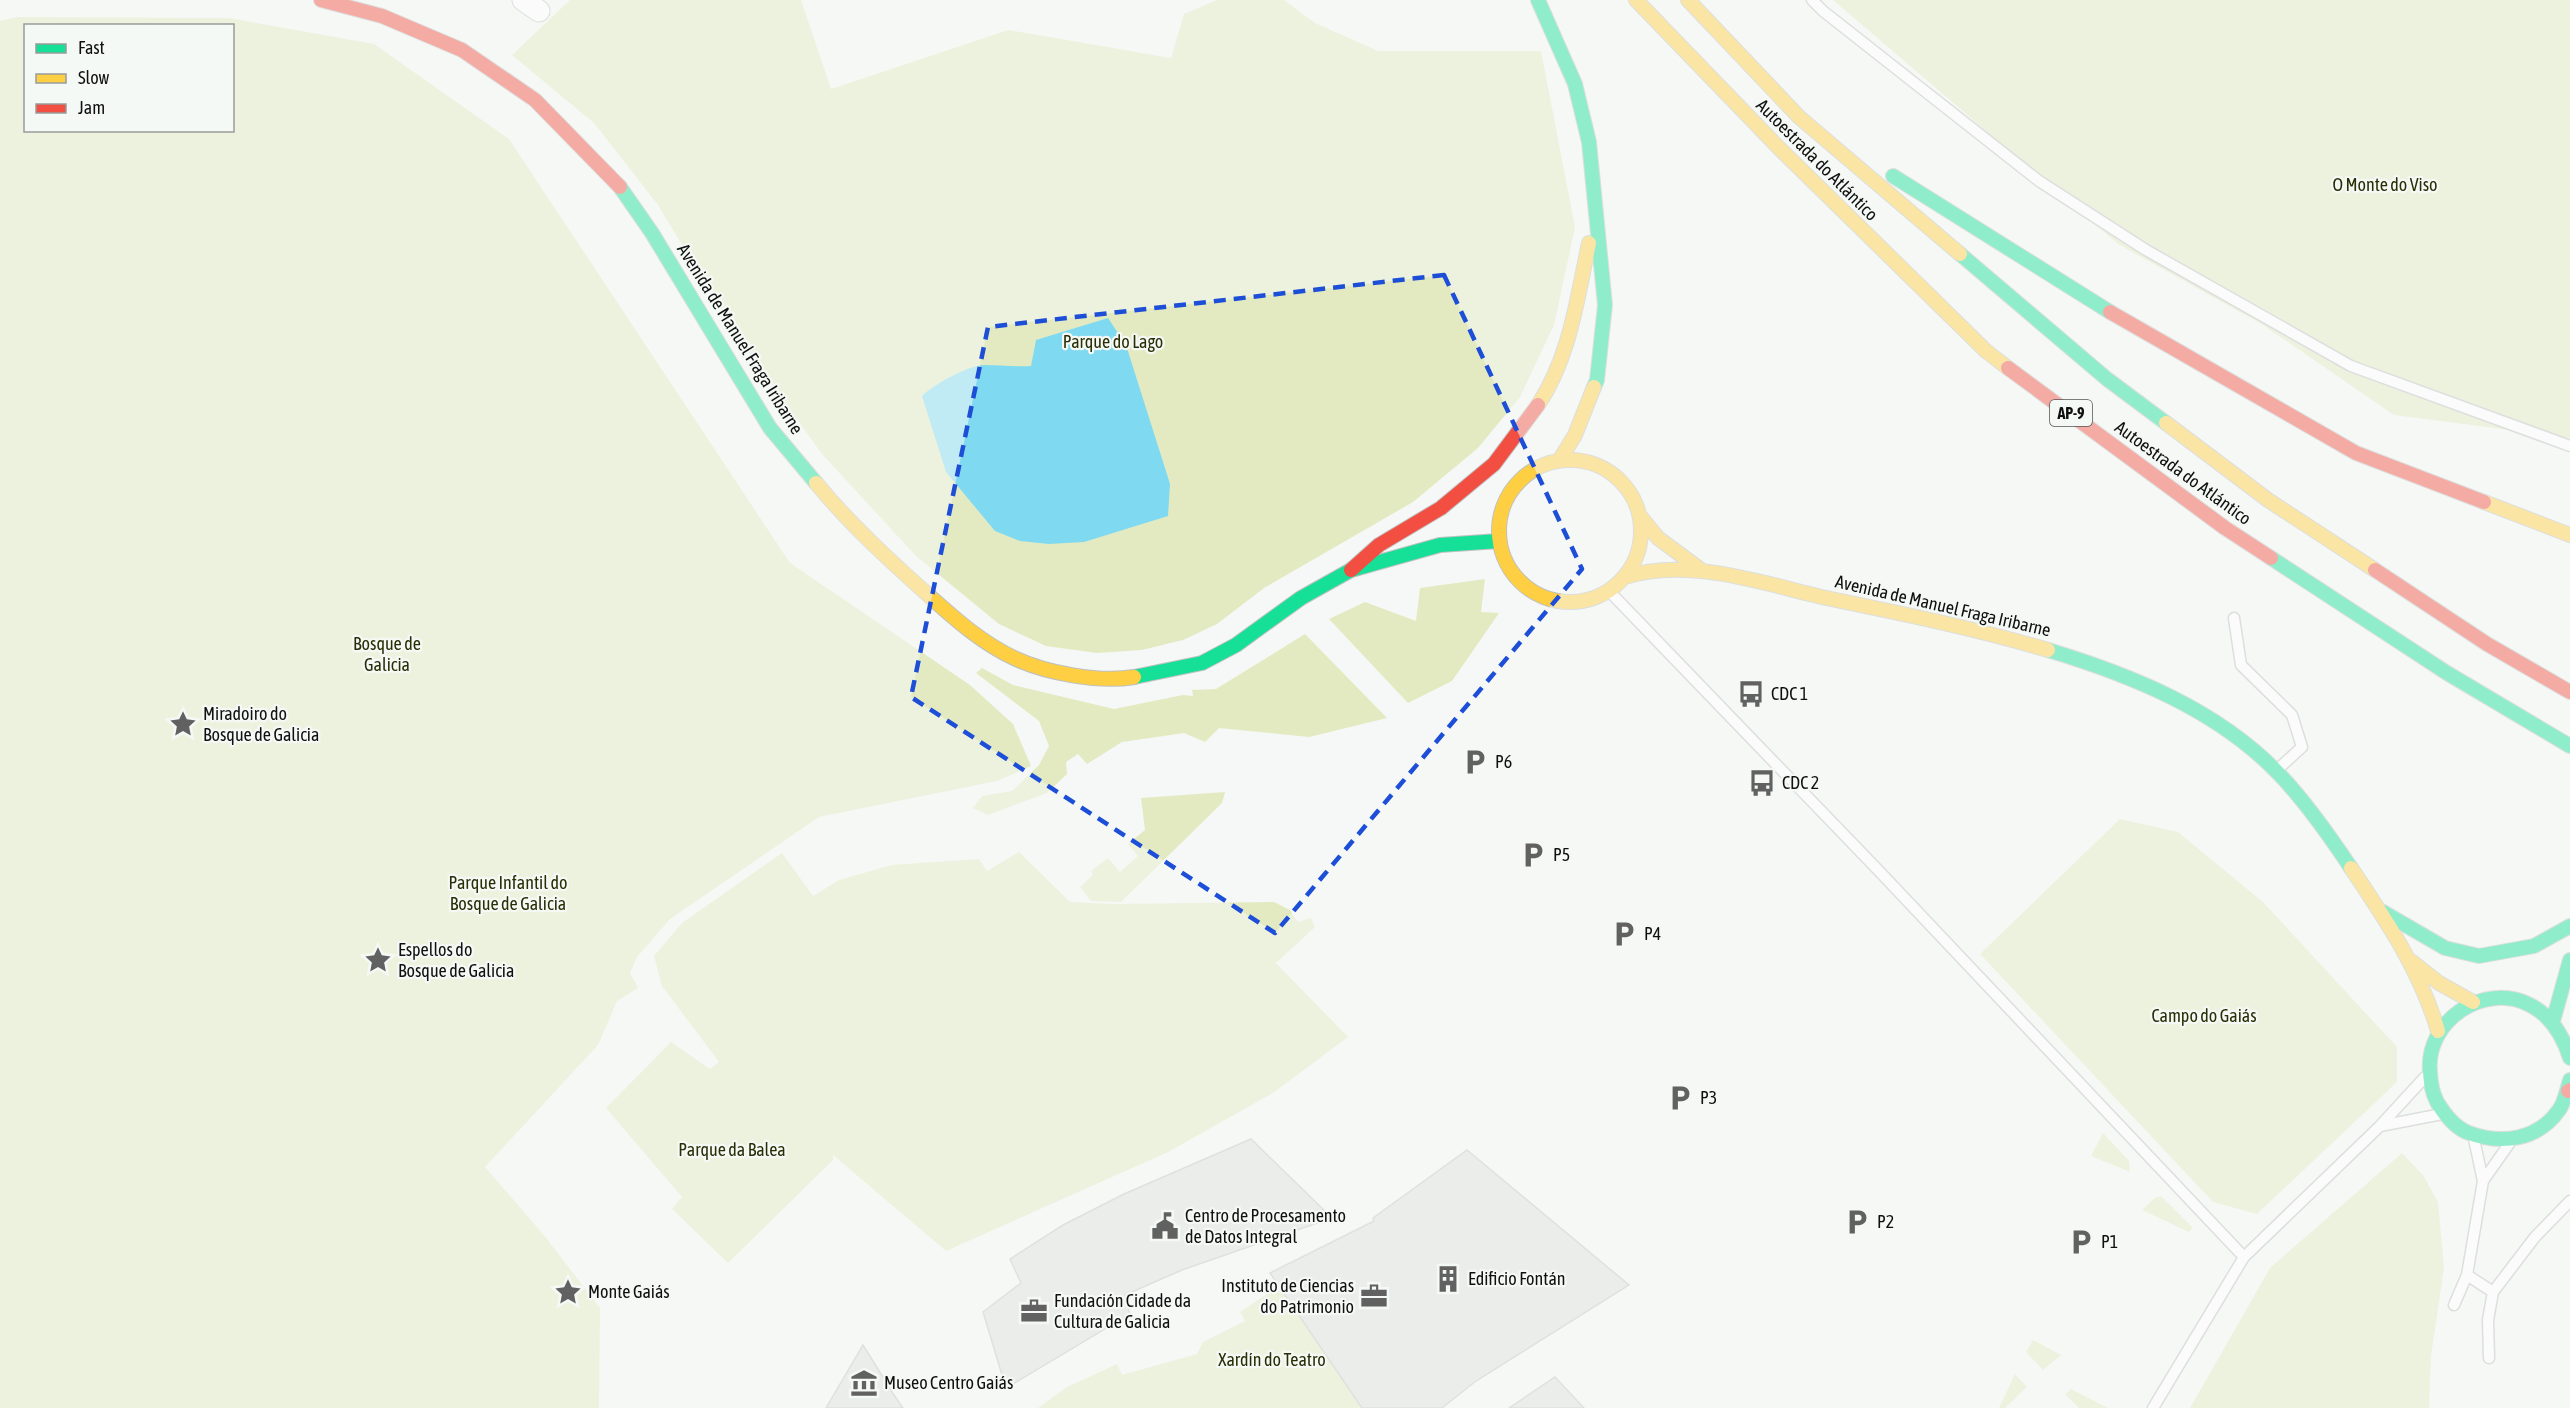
<svg xmlns="http://www.w3.org/2000/svg" width="2570" height="1408" font-family="'Asap Condensed',sans-serif">
  <style>
    .green { fill: #e3eac1; fill-rule: evenodd }
    .water { fill: #7ed9f1 }
    .building { fill: #dee0de; stroke: #c4c5c4; stroke-width: 1.5 }
    .lines { fill: none; stroke-linecap: round; stroke-linejoin: round }
    .lane-casing { stroke: #bfc1c0; stroke-width: 13 }
    .street-casing { stroke: #bfc1c0; stroke-width: 23 }
    .fast-casing { stroke: #bfc1c0; stroke-width: 16 }
    .slow-casing { stroke: #bfc1c0; stroke-width: 16 }
    .jam-casing { stroke: #bfc1c0; stroke-width: 16 }
    .lane { stroke: #fefefe; stroke-width: 10 }
    .street { stroke: #fefefe; stroke-width: 21 }
    .fast { stroke: #16e098; stroke-width: 14 }
    .slow { stroke: #ffcf43; stroke-width: 14 }
    .jam { stroke: #f24e42; stroke-width: 14 }
    .marked { fill: none; stroke: #1d4ed8; stroke-width: 4.5; stroke-dasharray: 12 8; stroke-linejoin: round }
    .labels { text-anchor: middle; stroke-width: 4.5; stroke-linejoin: round; paint-order: stroke }
    .shield { fill: #f4f9f6; stroke: #545655; stroke-width: 1.5 }
    .shield-label { font-size: 16px; font-weight: bold; fill: #0f1010 }
    .street-label { font-size: 18px; fill: #0f1010; stroke: #f4f9f6 }
    .park-label { font-size: 18px; fill: #2a2e04; stroke: #f4f9f6 }
    .poi-label { font-size: 18px; fill: #0f1010; stroke: #f4f9f6; text-anchor: start }
  </style>
  <rect width="100%" height="100%" fill="#f5f8f6"/>
  <!-- green -->
  <path class="green" d="M570,0h231l30,89 177,-59 163,28 13,-44 33,-14h67l31,23 63,28h163l34,176 -21,98 -34,72 -42,51 -65,54 -149,86 -47,36 -34,16 -41,10 -45,3 -51,-7 -47,-22 -83,-68 -94,-102 -86,-119 -78,-130 -64,-82 -82,-68z
    M1833,0h737v438l-176,-23 -131,-90 -145,-81z
    M17,17l212,1 145,26 135,95 281,424 180,122 43,39 18,42 -34,15 -178,36 -149,102 -33,38 -7,16 8,15 -21,13 -19,44 -113,122 58,67 57,74 -1,100h-599v-1387zM26,26h206v104h-206z
    M1485,579l-4,33 18,1 -47,68 -44,22 -79,-84 36,-17 51,19 4,-33z
    M1305,634l82,84 -78,19 -90,-9 -14,14 -21,-9 -62,9 -35,22 -9,-10 -12,8 1,12 -20,19 -59,22 -15,-7 9,-12 30,-5 27,-26 10,-19 -10,-25 -63,-48 6,-5 31,17 101,24 69,-14 10,1 -1,-6 24,-1z
    M1225,792l-3,11 -101,99 -30,-1 -11,-14 13,-12 -2,-4 17,-13 12,14 18,-16 -10,-12 17,-14 -4,-32z
    M2120,819l58,13 85,70 134,145v35l-140,132 -44,-12 -233,-248z
    M1019,852l51,50 43,2 161,-2 16,8 8,12 13,-4 4,9 -39,36 72,74 -75,56 -105,59 -222,99 -113,-96v5l-105,103 -56,-54 10,-12 -76,-89 65,-66 39,27 9,-7 -57,-76 -8,-30 28,-33 100,-70 31,43 26,-16 53,-15 87,-6 8,12z
    M2103,1133l26,28 1,11 -39,-16z
    M2402,1153l21,22 15,27 6,66 -13,88 -2,52h-239l80,-140z
    M2161,1196l32,32 -4,4 -47,-22 13,-12z
    M1279,1286l83,122h-324l29,-21 50,-23 5,11 75,-21 6,-12 42,-21 -5,-9z
    M2033,1340l28,15 -18,15 -17,-18z
    M2015,1374l12,13 -22,21h-6z
    M2071,1389l37,19h-29l-14,-14z"/>
  <!-- water -->
  <path class="water" d="M1108,318l18,27 44,139 -2,32 -84,26 -35,2 -29,-3 -25,-10 -49,-59 -24,-76c11,-11 47,-31 62,-31 16,0 31,2 47,1l5,-26z"/>
  <!-- building -->
  <path class="building" d="M1251,1139l81,79 -150,52 -57,25 5,19 -124,74 -23,-76 38,-29 -11,-24 53,-34 61,-31z
    M1467,1150l162,135 -153,96 -34,27h-80l-92,-135 104,-52 -1,-3z
    M863,1345l31,50 9,13h-77z
    M1555,1377l29,31h-75z"/>
  <g class="lines">
    <defs>
      <path id="lane" d="M1812,0l11,11 216,170 107,69 205,116 219,80
        M1609,591l270,280 365,386
        M2234,618l7,47 51,50 10,32 -24,22
        M2380,1126l62,-12
        M2483,1181l26,-37
        M2467,1275l26,17 42,-55 35,-36
        M2454,1305l13,-30 16,-94 -9,-42
        M2489,1358l-1,-38 5,-28
        M2153,1408l91,-151 136,-131 45,-49"/>
      <path id="street" d="M523,0l16,11"/>
      <path id="fast" d="M1538,0l37,84 14,58 16,163 -8,75 -3,7
        M1893,176l217,136
        M620,187l32,46 118,195 46,55
        M1960,254l147,125 59,44
        M2271,558l176,115 123,73
        M2048,650c83,25 170,60 231,124 27,28 50,61 72,94
        M1134,677l68,-14 34,-18 65,-47 50,-28 89,-25 59,-4
        M2383,912l62,36 34,8 55,-10 36,-20
        M2553,1021l17,-61
        M2570,1058c-7,-22 -18,-42 -40,-53 -46,-24 -105,16 -100,67 1,12 2,20 7,30 8,13 18,26 32,31 33,12 69,7 90,-23 6,-8 8,-21 11,-30"/>
      <path id="slow" d="M1636,0l143,148 207,203 22,17
        M1688,0l111,117 161,137
        M1538,405c32,-48 39,-106 51,-162
        M2166,423l102,77 107,70
        M1499 531a71 71 0 1 1 142 0a71 71 0 1 1-142 0Z
        M1559,461l16,-26 19,-48
        M816,483c33,40 71,75 110,110 27,24 54,49 88,65 32,15 85,25 120,19
        M2484,502l86,33
        M1640,516l18,22 43,32
        M1625,577c64,-21 142,8 206,22 73,15 146,30 217,51
        M2351,868c35,52 69,102 87,163
        M2411,961l28,22 34,19"/>
      <path id="jam" d="M321,0l61,16 80,34 73,50 85,87
        M2110,312l246,141 128,49
        M2008,368l217,160 46,30
        M1351,570l28,-25 62,-37 53,-44 44,-59
        M2375,570l112,74 83,48
        M2568,1091l2,-1"/>
    </defs>
    <!-- lane casing -->
    <use href="#lane" class="lane-casing"/>
    <!-- street casing -->
    <use href="#street" class="street-casing"/>
    <!-- fast casing -->
    <use href="#fast" class="fast-casing"/>
    <!-- slow casing -->
    <use href="#slow" class="slow-casing"/>
    <!-- jam casing -->
    <use href="#jam" class="jam-casing"/>
    <!-- lane -->
    <use href="#lane" class="lane"/>
    <!-- street -->
    <use href="#street" class="street"/>
    <!-- fast -->
    <use href="#fast" class="fast"/>
    <!-- slow -->
    <use href="#slow" class="slow"/>
    <!-- jam -->
    <use href="#jam" class="jam"/>
  </g>
  <!-- marked area -->
  <path d="M0 0H2570V1408H0ZM1444,275l138,294 -307,364 -364,-236 77,-370z" fill="#f5f8f6" fill-opacity=".55" fill-rule="evenodd"/>
  <path class="marked" d="M1444,275l138,294 -307,364 -364,-236 77,-370z"/>
  <!-- icons -->
  <defs>
    <symbol id="bus-bare" viewBox="-9 -9 18 18"><path d="M-5-6H5V4H4V6H2V4H-2V6H-4V4H-5ZM-3.5-4V0h7V-4ZM-3.5 1.2v1.5H-2V1.2ZM2 1.2v1.5H3.5V1.2Z" fill="#606160" stroke="#f4f9f6" stroke-width="2.5" paint-order="stroke"/></symbol>
    <symbol id="sight-bare" viewBox="-9 -9 18 18"><path d="M0-6L1.8-2.2L6-1.7L2.9 1.2L3.7 5.4L0 3.3L-3.7 5.4L-2.9 1.2L-6-1.7L-1.8-2.2Z" fill="#606160" stroke="#f4f9f6" stroke-width="2.5" paint-order="stroke"/></symbol>
    <symbol id="parking-bare" viewBox="-9 -9 18 18"><path d="M-3.5-5.5H1a3.5 3.5 0 0 1 0 7H-1V5.5H-3.5ZM-1-3.4V-.6H.8a1.4 1.4 0 0 0 0-2.8Z" fill="#606160" stroke="#f4f9f6" stroke-width="2.5" paint-order="stroke"/></symbol>
    <symbol id="civic-bare" viewBox="-9 -9 18 18"><path d="M-.6-6.5H3V-4.5H.6V-3L4-1V1h2V6H-6V1h2V-1L-.6-3ZM-1.2 2.5V6h2.4V2.5Z" fill="#606160" stroke="#f4f9f6" stroke-width="2.5" paint-order="stroke"/></symbol>
    <symbol id="building-bare" viewBox="-9 -9 18 18"><path d="M-4-6H4V6H1V3H-1V6H-4ZM-2.5-4.3h1.7v1.8h-1.7ZM.8-4.3h1.7v1.8H.8ZM-2.5-1h1.7V.8h-1.7ZM.8-1h1.7V.8H.8Z" fill="#606160" stroke="#f4f9f6" stroke-width="2.5" paint-order="stroke"/></symbol>
    <symbol id="office-bare" viewBox="-9 -9 18 18"><path d="M-6-3h4V-5.5h4V-3h4V5H-6ZM-1-4.5V-3h2v-1.5ZM-6 0V1H6V0Z" fill="#606160" stroke="#f4f9f6" stroke-width="2.5" paint-order="stroke"/></symbol>
    <symbol id="museum-bare" viewBox="-9 -9 18 18"><path d="M0-6L6-3V-2H-6V-3ZM-5-1h2V3h-2ZM-1-1h2V3h-2ZM3-1h2V3H3ZM-6 4H6V6H-6Z" fill="#606160" stroke="#f4f9f6" stroke-width="2.5" paint-order="stroke"/></symbol>
  </defs>
  <g fill-rule="evenodd">
    <use href="#bus-bare" x="1732" y="675" width="38" height="38"/>
    <use href="#sight-bare" x="164" y="705" width="38" height="38"/>
    <use href="#parking-bare" x="1456" y="743" width="38" height="38"/>
    <use href="#bus-bare" x="1743" y="764" width="38" height="38"/>
    <use href="#parking-bare" x="1514" y="836" width="38" height="38"/>
    <use href="#parking-bare" x="1605" y="915" width="38" height="38"/>
    <use href="#sight-bare" x="359" y="941" width="38" height="38"/>
    <use href="#parking-bare" x="1661" y="1079" width="38" height="38"/>
    <use href="#parking-bare" x="1838" y="1203" width="38" height="38"/>
    <use href="#civic-bare" x="1146" y="1207" width="38" height="38"/>
    <use href="#parking-bare" x="2062" y="1223" width="38" height="38"/>
    <use href="#building-bare" x="1429" y="1260" width="38" height="38"/>
    <use href="#sight-bare" x="549" y="1273" width="38" height="38"/>
    <use href="#office-bare" x="1355" y="1277" width="38" height="38"/>
    <use href="#office-bare" x="1015" y="1292" width="38" height="38"/>
    <use href="#museum-bare" x="845" y="1364" width="38" height="38"/>
  </g>
  <g class="labels">
    <!-- shield labels -->
    <rect class="shield" x="2050" y="400" width="42" height="26" rx="4.5"/>
    <g class="shield-label">
      <text x="2071" y="419">AP-9</text>
    </g>
    <!-- street labels -->
    <g class="street-label">
      <text transform="translate(1817 160) rotate(45)" y="6">Autoestrada do Atlántico</text>
      <text transform="translate(740 339) rotate(58)" y="6">Avenida de Manuel Fraga Iribarne</text>
      <text transform="translate(2183 473) rotate(36)" y="6">Autoestrada do Atlántico</text>
      <text transform="translate(1943 606) rotate(13)" y="6">Avenida de Manuel Fraga Iribarne</text>
    </g>
    <!-- park labels -->
    <g class="park-label">
      <text x="2385" y="191">O Monte do Viso</text>
      <text x="1113" y="348">Parque do Lago</text>
      <text x="387" y="650">Bosque de<tspan x="387" dy="21">Galicia</tspan></text>
      <text x="508" y="889">Parque Infantil do<tspan x="508" dy="21">Bosque de Galicia</tspan></text>
      <text x="2204" y="1022">Campo do Gaiás</text>
      <text x="732" y="1156">Parque da Balea</text>
      <text x="1272" y="1366">Xardín do Teatro</text>
    </g>
    <!-- poi labels -->
    <g class="poi-label">
      <text x="1771" y="700">CDC 1</text>
      <text x="203" y="720">Miradoiro do<tspan x="203" dy="21">Bosque de Galicia</tspan></text>
      <text x="1495" y="768">P6</text>
      <text x="1782" y="789">CDC 2</text>
      <text x="1553" y="861">P5</text>
      <text x="1644" y="940">P4</text>
      <text x="398" y="956">Espellos do<tspan x="398" dy="21">Bosque de Galicia</tspan></text>
      <text x="1700" y="1104">P3</text>
      <text x="1185" y="1222">Centro de Procesamento<tspan x="1185" dy="21">de Datos Integral</tspan></text>
      <text x="1877" y="1228">P2</text>
      <text x="2101" y="1248">P1</text>
      <text x="1468" y="1285">Edificio Fontán</text>
      <text x="1354" y="1292" text-anchor="end">Instituto de Ciencias<tspan x="1354" dy="21">do Patrimonio</tspan></text>
      <text x="588" y="1298">Monte Gaiás</text>
      <text x="1054" y="1307">Fundación Cidade da<tspan x="1054" dy="21">Cultura de Galicia</tspan></text>
      <text x="884" y="1389">Museo Centro Gaiás</text>
    </g>
  </g>
  <!-- legend -->
  <rect x="24" y="24" width="210" height="108" fill="#f4f9f6" stroke="#989c9a" stroke-width="1.5"/>
  <rect x="36" y="44" width="30" height="9" fill="#16e098" stroke="#989c9a" stroke-width="1.5"/>
  <text x="78" y="54" font-size="18" fill="#0f1010">Fast</text>
  <rect x="36" y="74" width="30" height="9" fill="#ffcf43" stroke="#989c9a" stroke-width="1.5"/>
  <text x="78" y="84" font-size="18" fill="#0f1010">Slow</text>
  <rect x="36" y="104" width="30" height="9" fill="#f24e42" stroke="#989c9a" stroke-width="1.5"/>
  <text x="78" y="114" font-size="18" fill="#0f1010">Jam</text>
</svg>
